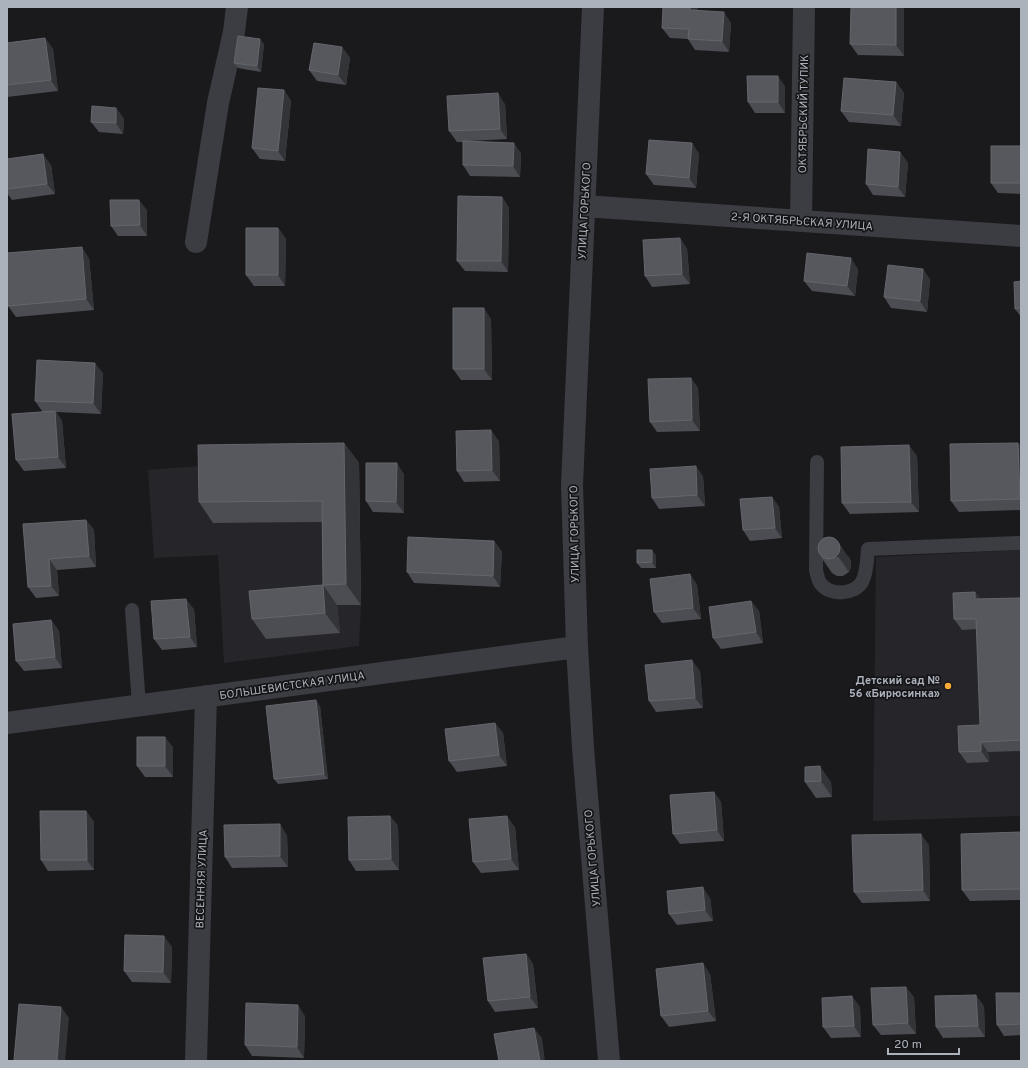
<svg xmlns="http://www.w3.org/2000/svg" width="1028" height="1068" font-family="Overpass,sans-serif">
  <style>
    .built { fill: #26262a }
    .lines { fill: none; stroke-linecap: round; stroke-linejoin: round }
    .lane { stroke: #3b3d42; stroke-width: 14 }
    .street { stroke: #3b3d42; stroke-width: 22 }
    .wall { fill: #4b4d52 }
    .shaded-wall { fill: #333438 }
    .building { fill: #56585d; stroke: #63666c }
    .poi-dot { fill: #f7aa37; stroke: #151518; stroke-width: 1.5 }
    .labels { text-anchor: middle; stroke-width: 3.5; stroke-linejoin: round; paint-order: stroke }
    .street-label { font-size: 11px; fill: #acb2bc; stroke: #151518 }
    .poi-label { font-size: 11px; font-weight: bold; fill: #acb2bc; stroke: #151518; text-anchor: end }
  </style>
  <rect width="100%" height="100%" fill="#1a1a1d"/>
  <!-- built -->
  <path class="built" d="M359,463l2,142 -2,41 -135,17 -6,-108 -64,3 -6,-88 64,-5z
    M1021,550v266l-148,5 3,-264z"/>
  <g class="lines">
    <!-- lane -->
    <path class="lane" d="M817,462l-1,108c1,4 2,11 5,14 9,12 33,11 41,-2 5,-9 5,-22 6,-33l153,-6
      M132,610l7,95"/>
    <!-- street -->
    <path class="street" d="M593,7l-21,478 5,162 6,101 26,313
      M584,206l437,30
      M801,221l3,-214
      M196,242l22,-139 16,-71 3,-25
      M7,723l570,-76
      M196,1061l10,-365"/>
  </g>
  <!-- wall -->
  <path class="wall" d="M904,7v49l-46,-1 -8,-11z
    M698,11l33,12 -2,29 -34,-2 -7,-11 -18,-1 -8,-10z
    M45,38l8,11 5,42 -51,6v-54z
    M264,44l-3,28 -23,-4 -4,-5z
    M342,47l8,11 -4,27 -29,-4 -8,-11z
    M896,82l8,11 -3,33 -52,-4 -8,-11z
    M785,86v27h-30l-7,-11z
    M284,90l7,11 -6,60 -25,-2 -8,-11z
    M505,104l2,35 -38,2 52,12 -1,24 -50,-1 -7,-11v-23h-6l-8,-11z
    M116,108l8,11 -1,15 -24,-2 -8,-10z
    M692,143l7,11 -3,34 -42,-3 -8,-11z
    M1021,146v48l-23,-1 -7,-10z
    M900,152l8,11 -3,34 -32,-2 -7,-11z
    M7,159l44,6 4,29 -43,6 -5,-7z
    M502,197l7,11 -1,64 -43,-1 -8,-10z
    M147,210v26h-29l-7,-10z
    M278,228l8,11 -1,47h-31l-8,-11z
    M680,238l7,11 3,35 -38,3 -7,-11z
    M89,258l5,52 -78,7 -8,-11z
    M858,269l-3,27 -43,-5 -8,-10z
    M923,269l7,11 -3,32 -36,-4 -7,-11z
    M1021,281v36l-6,-8z
    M491,319l1,61h-31l-8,-11z
    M103,373l-2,41 -45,-2 6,9 4,47 -42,3 -8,-11 26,-49 -7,-10z
    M691,378l7,10 2,43 -43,1 -7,-10z
    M499,441l1,40 -36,1 -7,-11z
    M344,443l15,20 2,142h-24l3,28 -74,6 -14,-20 71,-34 -1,-63 -109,1 -14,-21z
    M1021,446v64l-62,2 -8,-11z
    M917,456l2,56 -69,2 -8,-11z
    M404,474v39l-31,-1 -7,-11z
    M703,476l2,30 -46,3 -7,-11z
    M772,497l7,10 3,31 -32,3 -7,-11z
    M86,520l8,10 2,37 -39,3 2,26 -23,2 -8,-11 -5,-63z
    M494,541l8,11 -2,35 -86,-4 -7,-11z
    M656,555v13h-15l-4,-5z
    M848,556l3,5v6l-2,5 -6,4h-6l-5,-3 -11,-16z
    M690,574l7,11 4,34 -39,4 -8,-11z
    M975,592l5,7 41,-1v153l-33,1 1,10 -22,1 -8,-11 21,-27 -3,-96 -15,1 -8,-11z
    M751,601l8,10 4,32 -42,6 -8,-11z
    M194,609l3,38 -35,3 -8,-11z
    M51,620l8,11 3,37 -38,3 -8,-10z
    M700,671l3,37 -47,4 -7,-11z
    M320,706l8,73 -50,5 -4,-5z
    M495,723l8,10 4,33 -50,6 -8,-11z
    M173,747v30h-28l-8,-11z
    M805,767l26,15 1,15 -16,1 -11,-16z
    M714,792l7,10 3,39 -44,3 -7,-10z
    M86,811l8,11v48l-46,1 -7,-11z
    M390,816l8,10 1,44 -43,1 -7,-11z
    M515,827l4,43 -38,3 -8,-11z
    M1021,832v68l-51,1 -8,-11z
    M287,835l1,32 -56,1 -7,-11z
    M929,845l1,56 -68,2 -8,-11z
    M710,898l3,23 -36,4 -8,-11z
    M172,947l-1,36 -39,-1 -8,-11z
    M526,954l7,10 5,44 -43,4 -7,-11z
    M710,974l6,47 -47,6 -8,-11z
    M1021,993v42l-17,1 -7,-11z
    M914,997l2,37 -35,1 -8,-10z
    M984,1006l1,31 -42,1 -7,-11z
    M860,1007l1,30 -30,1 -8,-11z
    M305,1016l-1,42 -52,-2 -7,-11z"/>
  <!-- shaded-wall -->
  <path class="shaded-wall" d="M690,7h8l-1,14 -7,-11z
    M896,7h8v49l-8,-11z
    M724,12l7,11 -2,29 -7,-11z
    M45,38l8,11 5,42 -7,-11z
    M260,39l4,5 -3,28 -4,-6z
    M342,47l8,11 -4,27 -8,-10z
    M778,76l7,10v27l-7,-11z
    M896,82l8,11 -3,33 -8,-11z
    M284,90l7,11 -6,60 -7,-10z
    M498,93l7,11 2,35 -7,-10z
    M116,108l8,11 -1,15 -7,-11z
    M514,143l7,10 -1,24 -7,-11z
    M692,143l7,11 -3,34 -7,-10z
    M900,152l8,11 -3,34 -7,-10z
    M43,154l8,11 4,29 -8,-10z
    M502,197l7,11 -1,64 -7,-11z
    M139,200l8,10v26l-7,-11z
    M278,228l8,11 -1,47 -7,-11z
    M680,238l7,11 3,35 -8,-10z
    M82,247l7,11 5,52 -8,-11z
    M851,258l7,11 -3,27 -8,-10z
    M923,269l7,11 -3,32 -7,-11z
    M484,308l7,11 1,61 -8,-11z
    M95,363l8,10 -2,41 -8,-11z
    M691,378l7,10 2,43 -8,-11z
    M55,411l7,10 4,47 -8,-11z
    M491,430l8,11 1,40 -8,-11z
    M344,443l15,20 2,142 -15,-21z
    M1018,443l3,3v55l-1,-2z
    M909,445l8,11 2,56 -8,-10z
    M397,463l7,11v39l-8,-11z
    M696,466l7,10 2,30 -8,-11z
    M772,497l7,10 3,31 -7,-10z
    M86,520l8,10 2,37 -7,-11z
    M837,540l14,21v6l-2,5 -11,-16z
    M494,541l8,11 -2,35 -7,-11z
    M652,550l4,5v13l-4,-6z
    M49,559l8,11 2,26 -8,-10z
    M690,574l7,11 4,34 -8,-11z
    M323,585l14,20 3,28 -15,-20z
    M975,592l8,11 -8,-4z
    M186,599l8,10 3,38 -7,-10z
    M751,601l8,10 4,32 -7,-11z
    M51,620l8,11 3,37 -7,-11z
    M692,660l8,11 3,37 -8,-10z
    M316,700l4,6 8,73 -4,-5z
    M495,723l8,10 4,33 -8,-11z
    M165,737l8,10v30l-8,-11z
    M981,742l7,10 1,10 -8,-11z
    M820,766l11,16 1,15 -11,-16z
    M714,792l7,10 3,39 -7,-11z
    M86,811l8,11v48l-7,-10z
    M390,816l8,10 1,44 -8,-11z
    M507,816l8,11 4,43 -8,-11z
    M280,824l7,11 1,32 -8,-11z
    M921,834l8,11 1,56 -7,-11z
    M703,887l7,11 3,23 -8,-11z
    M164,936l8,11 -1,36 -8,-11z
    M526,954l7,10 5,44 -8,-11z
    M703,963l7,11 6,47 -8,-10z
    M906,987l8,10 2,37 -8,-11z
    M976,995l8,11 1,31 -7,-11z
    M852,996l8,11 1,30 -7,-11z
    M298,1005l7,11 -1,42 -7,-11z
    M61,1007l8,11 -4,43h-8z
    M534,1028l8,10 3,23h-5z"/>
  <!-- building -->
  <path class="building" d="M663,7h27v3l34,2 -2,29 -34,-2 1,-10 -27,-1z
    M851,7h45v38l-46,-1z
    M238,36l22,3 -3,27 -23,-3z
    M45,38l6,42 -44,5v-42z
    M314,43l28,4 -4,28 -29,-5z
    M747,76h31v26h-30z
    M844,78l52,4 -3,33 -52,-4z
    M258,88l26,2 -6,61 -26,-3z
    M498,93l2,36 -51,2 -2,-35z
    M92,106l24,2v15l-25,-1z
    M649,140l43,3 -3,35 -43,-4z
    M463,141l51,2 -1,23 -50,-1z
    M991,146h30v37h-30z
    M868,149l32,3 -2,35 -32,-3z
    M43,154l4,30 -40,5v-30z
    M458,196l44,1 -1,64h-44z
    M110,200h29l1,25 -29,1z
    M246,228h32v47h-32z
    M680,238l2,36 -37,2 -2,-36z
    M82,247l4,52 -78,7 -1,-14v-39z
    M807,253l44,5 -4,28 -43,-5z
    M888,265l35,4 -3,32 -36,-4z
    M1021,281v27l-6,1 -1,-27z
    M453,308h31v61h-31z
    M37,360l58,3 -2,40 -58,-2z
    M691,378l1,42 -42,2 -2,-43z
    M55,411l3,46 -42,3 -4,-46z
    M491,430l1,40 -35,1 -1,-40z
    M344,443l2,141 -23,1 -1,-84 -123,1 -1,-57z
    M1018,443l2,56 -69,2 -1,-57z
    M909,445l2,57 -69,1 -1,-56z
    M366,463h31l-1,39 -30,-1z
    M696,466l1,29 -45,3 -2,-29z
    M772,497l3,31 -32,2 -3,-31z
    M86,520l3,36 -40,3 2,27 -23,1 -5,-63z
    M818 548a11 11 0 1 1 22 0a11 11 0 1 1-22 0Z
    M408,537l86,4 -1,35 -86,-4z
    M637,550h15v12l-15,1z
    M690,574l3,34 -39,4 -4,-33z
    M323,585l2,28 -73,6 -3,-28z
    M975,592v7l46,-1v142l-40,2v9l-22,1 -1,-26 22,-1 -4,-106h-22l-1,-26z
    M186,599l4,38 -36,2 -3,-38z
    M751,601l5,31 -43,6 -4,-31z
    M51,620l4,37 -39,4 -3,-37z
    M692,660l3,38 -46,3 -4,-36z
    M316,700l8,74 -50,5 -8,-73z
    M495,723l4,32 -50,6 -4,-32z
    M137,737h28v29h-28z
    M820,766l1,15 -16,1v-15z
    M714,792l3,38 -44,4 -3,-39z
    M40,811h46l1,49h-46z
    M390,816l1,43 -42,1 -1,-43z
    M507,816l4,43 -38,3 -4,-43z
    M280,824v32l-55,1 -1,-32z
    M1021,832v57l-59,1 -1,-56z
    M921,834l2,56 -69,2 -2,-57z
    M703,887l2,23 -36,4 -2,-23z
    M125,935l39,1 -1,36 -39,-1z
    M526,954l4,43 -42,4 -5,-43z
    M703,963l5,48 -47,5 -5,-47z
    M906,987l2,36 -35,2 -2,-37z
    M996,993h25v31l-24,1z
    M976,995l2,31 -42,1 -1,-31z
    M852,996l2,30 -31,1 -1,-29z
    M246,1003l52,2 -1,42 -52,-2z
    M19,1004l42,3 -4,54h-34l-9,-1z
    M534,1028l6,33h-41l-5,-27z"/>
  <!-- markers -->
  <circle class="poi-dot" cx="948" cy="686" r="4"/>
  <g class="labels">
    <!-- street labels -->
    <g class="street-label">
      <text transform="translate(803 114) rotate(-89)" y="4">ОКТЯБРЬСКИЙ ТУПИК</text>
      <text transform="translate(584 211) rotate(-87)" y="4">УЛИЦА ГОРЬКОГО</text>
      <text transform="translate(802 221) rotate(4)" y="4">2-Я ОКТЯБРЬСКАЯ УЛИЦА</text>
      <text transform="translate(574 534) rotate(-91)" y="4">УЛИЦА ГОРЬКОГО</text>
      <text transform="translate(292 685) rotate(-8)" y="4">БОЛЬШЕВИСТСКАЯ УЛИЦА</text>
      <text transform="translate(592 858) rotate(-95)" y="4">УЛИЦА ГОРЬКОГО</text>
      <text transform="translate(201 879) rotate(-88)" y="4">ВЕСЕННЯЯ УЛИЦА</text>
    </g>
    <!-- poi labels -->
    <g class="poi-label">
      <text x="940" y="684">Детский сад №<tspan x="940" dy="13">56 «Бирюсинка»</tspan></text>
    </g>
  </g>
  <!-- border -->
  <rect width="1028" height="1068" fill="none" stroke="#acb2bc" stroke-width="16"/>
  <!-- scale -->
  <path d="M888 1048v6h71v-6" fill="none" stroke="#acb2bc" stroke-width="2"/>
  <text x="894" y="1048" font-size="12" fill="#acb2bc" stroke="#151518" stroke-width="3" paint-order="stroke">20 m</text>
</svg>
